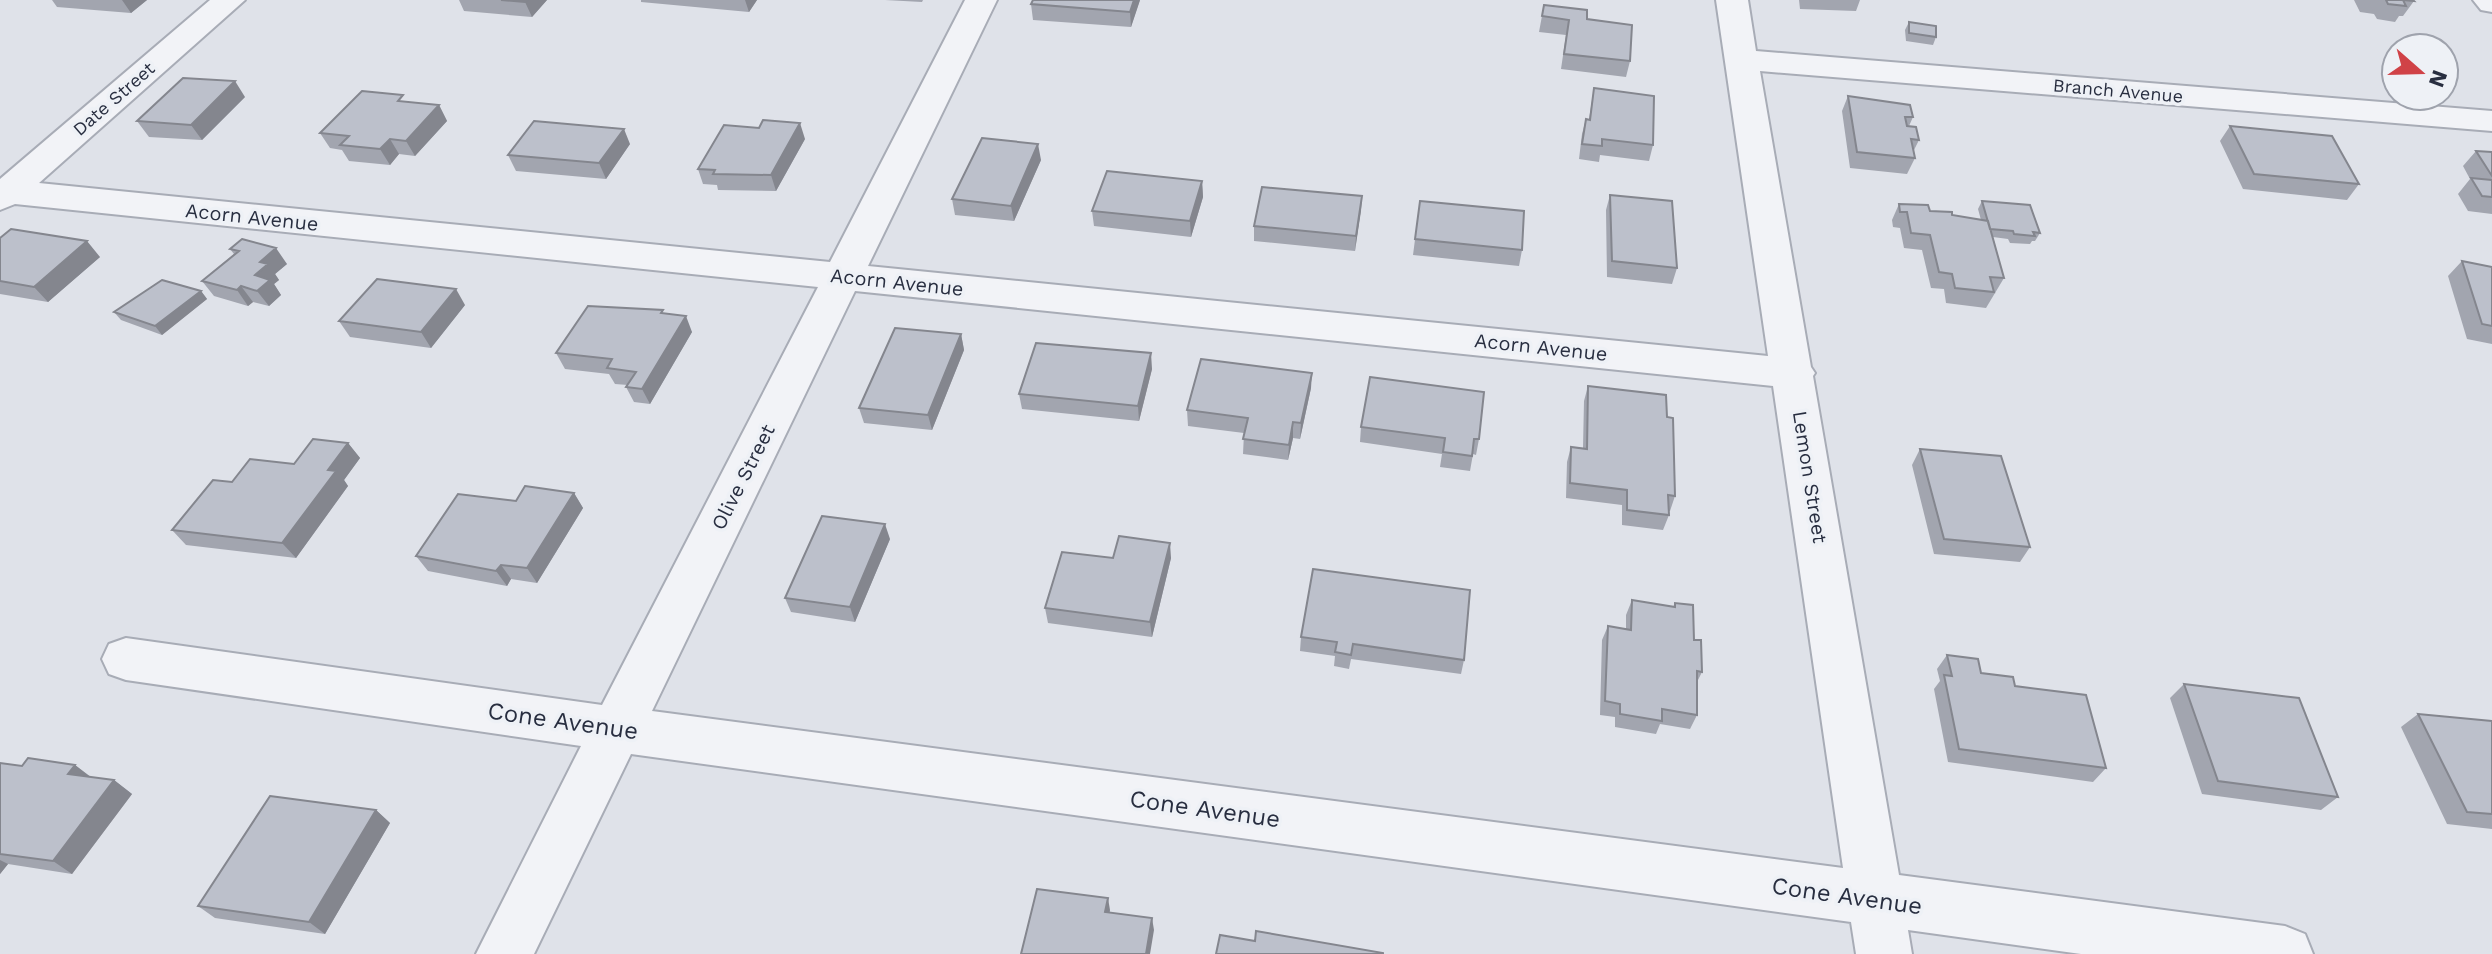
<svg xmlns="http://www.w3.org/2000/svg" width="2492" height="954" font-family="'Work Sans',sans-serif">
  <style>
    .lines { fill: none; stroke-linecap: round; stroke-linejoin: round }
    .street-casing { stroke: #a8acb6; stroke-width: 4 }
    .street { fill: #f2f3f7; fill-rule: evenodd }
    .wall { fill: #a2a5af }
    .shaded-wall { fill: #84868e }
    .building { fill: #bcc0cb; stroke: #84868e; stroke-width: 2 }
    .labels { text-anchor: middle; stroke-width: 7; stroke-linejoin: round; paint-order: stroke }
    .far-street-label { font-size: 18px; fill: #282e40; stroke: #eef1f6 }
    .street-label { font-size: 20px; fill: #282e40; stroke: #eef1f6 }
    .near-street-label { font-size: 24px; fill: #282e40; stroke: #eef1f6 }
  </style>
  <rect width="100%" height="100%" fill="#dfe2e9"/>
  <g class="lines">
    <defs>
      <path id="street" d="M210,0h35l-206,183 791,79 135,-262h32l-129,266 900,90 -52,-356h32l8,51 736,60v20l-732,-60 51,296 4,6 -2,3 86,499 386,51 20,8 8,20h-232l-173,-24 4,24h-56l-5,-32 -1220,-168 -97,200h-58l105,-208 -455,-66 -17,-6 -7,-15 7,-15 17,-6 476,67 216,-418 -803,-83 -15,6v-31zM855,291l918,95 70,482 -1191,-157z
        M2473,0h19v12l-11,-2z"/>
    </defs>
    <!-- street casing -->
    <use href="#street" class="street-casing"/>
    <!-- street -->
    <use href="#street" class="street"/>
  </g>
  <!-- wall -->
  <path class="wall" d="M52,0h95l-16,13 -74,-6z
    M459,0h88l-15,17 -68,-6z
    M641,0h116l-8,12 -108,-10z
    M885,0h38l-1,2z
    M1140,0l-9,27 -98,-7 -2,-16z
    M1799,0h61l-4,11 -56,-2z
    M2354,0h59l1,1 -11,15h-4l-4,6 -18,-3 -3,-5 -14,-2z
    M1544,5l43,14 43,42 -4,16 -65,-8 5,-34 -27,-3z
    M1909,22l27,15 -3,8 -27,-4 -1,-11z
    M1594,88l59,57 -4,16 -49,-6 -1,7 -20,-3 3,-25 4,-15h3z
    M1848,96l65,21 -4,9 10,14 -6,12 2,6 -8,16 -57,-6 -8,-57z
    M245,97l-43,43 -53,-3 -12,-16z
    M407,102l32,3 8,16 -32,35 -16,-2 -9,11 -41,-4 -7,-11 -12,-2 -10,-15z
    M2230,126l129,58 -12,16 -104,-11 -23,-48z
    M805,139l-29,52 -58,-1 -1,-5 -14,-1 -5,-15z
    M630,144l-24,35 -90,-8 -8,-16z
    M2476,151l16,1v62l-24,-3 -10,-17 12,-15 -7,-13z
    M1041,160l-27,61 -59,-6 -3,-16z
    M1202,181l1,16 -12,40 -97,-11 -2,-15z
    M1610,195l67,73 -5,16 -65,-7 -1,-67z
    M1362,196l-7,55 -101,-10v-15z
    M1420,201l102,49 -3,16 -106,-11z
    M1982,201l58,32 -5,8h-3l-2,3 -20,-1 -2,-4 -15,-2 11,41 -18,30 -40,-5 -2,-14 -13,-1 -9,-38 -18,-2 -4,-20 -7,-1 -1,-7 7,-16 31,7 51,9 -3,-11z
    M0,238l100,19 -52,45 -48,-8z
    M230,249l57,15 -12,10 4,6 -5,4 7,11 -12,11 -16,-4 -5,4 -34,-10 -12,-15 32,-27z
    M2462,261l30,6v77l-25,-5 -19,-63z
    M201,291l6,8 -45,36 -41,-15 -7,-8z
    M465,305l-34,43 -81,-11 -11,-16z
    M665,314l27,18 -42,72 -16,-2 -8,-15 2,-2 -13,-1 -6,-10 -44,-5 -9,-16z
    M961,334l3,16 -32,80 -68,-7 -5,-15z
    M1152,369l-13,52 -117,-12 -3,-15z
    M1588,386l79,31 8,79 -5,15h-2l1,4 -6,15 -41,-5v-20l-56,-7 1,-36 4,-15 12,1 1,-47z
    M1311,388l-11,51 -7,-1 -5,22 -45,-6 1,-21 -56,-7 -1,-16z
    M1361,427l118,12 -3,16 -3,-1 -3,17 -30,-4 2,-13 -82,-12z
    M348,443l12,15 -16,22 4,6 -52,72 -110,-13 -14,-15 60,-48 62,-18z
    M1920,449l110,98 -10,15 -86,-8 -22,-89z
    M574,493l9,15 -46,75 -26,-4 -4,7 -79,-15 -12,-15 100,-55z
    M890,539l-35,83 -64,-10 -6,-14z
    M1113,558h58l-19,79 -104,-14 -3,-15z
    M1632,600l41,7 2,-4 19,37 8,32 -5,10v33l-7,14 -30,-5 -4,10 -41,-7v-10l-15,-2 2,-75 6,-14 18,3v-14z
    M1301,637l163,23 -3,14 -110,-15 -2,10 -15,-3 1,-10 -35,-5z
    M1947,655l34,18 34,13 91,82 -13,14 -145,-20 -14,-73 6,-8 -3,-12z
    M2184,684l154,113 -17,13 -119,-16 -32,-96z
    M2418,714l74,7v108l-45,-5 -46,-97z
    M0,763l22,3 53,-1 16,12 23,3 18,14 -60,80 -64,-10 -8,10z
    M376,810l14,13 -65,111 -110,-16 -17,-12z"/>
  <!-- shaded-wall -->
  <path class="shaded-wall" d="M122,0h25l-16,13z
    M527,0h20l-15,17 -7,-15z
    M745,0h12l-8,12z
    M1134,0h6l-9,27 -1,-15z
    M235,81l10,16 -43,43 -11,-15z
    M439,105l8,16 -32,35 -9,-15z
    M800,123l5,16 -29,52 -5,-16z
    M624,129l6,15 -24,35 -7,-16z
    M390,139l9,15 -9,11 -10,-16z
    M1038,144l3,16 -27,61 -3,-15z
    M1202,181l1,16 -12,40 -1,-16z
    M1362,196l-1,15 -6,40 1,-15z
    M87,241l13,16 -52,45 -14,-15z
    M276,248l11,16 -12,10 4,6 -5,4 7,11 -12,11 -12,-15 -2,-16 5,-13z
    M241,286l12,16 -5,4 -11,-16z
    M456,289l9,16 -34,43 -10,-16z
    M201,291l6,8 -45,36 -7,-9z
    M686,316l6,16 -42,72 -8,-15z
    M961,334l3,16 -32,80 -4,-15z
    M1151,353l1,16 -13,52 -1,-15z
    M1312,373l-1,15 -11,51 1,-16z
    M1293,422v16l-5,22 1,-15z
    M348,443l12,15 -16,22 4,6 -52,72 -14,-15 46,-73z
    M574,493l9,15 -46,75 -10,-15z
    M885,524l5,15 -35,83 -5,-15z
    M1170,543l1,15 -19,79 -2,-15z
    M501,565l10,14 -4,7 -11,-15z
    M75,765l18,14 -25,-5z
    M114,780l18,14 -60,80 -19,-13z
    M376,810l14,13 -65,111 -16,-12z
    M0,860l8,4 -8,10z
    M1108,898l2,12 -2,14 -3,-12z
    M1152,918l2,12 -4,24h-4z"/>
  <!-- building -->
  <path class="building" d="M501,0h26l-2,2z
    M1033,0h101l-4,12 -99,-8z
    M2386,0h27l1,1 -11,-1 3,6 -18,-2z
    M1544,5l43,5v9l45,6 -2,36 -66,-7 5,-34 -27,-4z
    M1909,22l27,4v11l-27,-4z
    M183,78l52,3 -44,44 -54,-4z
    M1594,88l60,8 -1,49 -51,-6v7l-20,-2 4,-25 4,1z
    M362,91l41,4 -5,6 41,4 -33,36 -16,-2 -10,10 -40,-4 9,-9 -29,-3z
    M1848,96l62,9 3,12h-8l2,9 9,1 3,13 -8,-1 4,19 -58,-6z
    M763,120l37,3 -29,52 -58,-1 2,-4 -17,-1 26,-44 35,3z
    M534,121l90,8 -25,34 -91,-8z
    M2230,126l102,10 27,48 -105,-10z
    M982,138l56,6 -27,62 -59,-7z
    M2476,151l16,1v24z
    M1107,171l95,10 -12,40 -98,-10z
    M2471,178l21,2v17l-10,-1z
    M1262,187l100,9 -6,40 -102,-10z
    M1610,195l62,6 5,67 -65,-7z
    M1420,201l104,10 -2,39 -107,-11z
    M1982,201l48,4 10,28 -7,-1 2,4 -21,-2 -1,-3 -23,-2z
    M1899,204l29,1 2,6 22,1v3l36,6 16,57 -14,-1 4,15 -39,-4 -3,-14 -13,-2 -9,-37 -19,-2 -4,-21h-7z
    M11,229l76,12 -53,46 -34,-6v-43z
    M242,239l34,9 -16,14 8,2 -13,11 15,5 -13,11 -16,-5 -4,4 -35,-9 37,-30 -9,-2z
    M2462,261l30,6v59l-10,-2z
    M377,279l79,10 -35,43 -82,-11z
    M162,280l39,11 -46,35 -41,-14z
    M588,306l75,4 -2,3 25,3 -44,73 -16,-2 10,-15 -29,-4 5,-9 -56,-6z
    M895,328l66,6 -33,81 -69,-7z
    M1036,343l115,10 -13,53 -119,-12z
    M1201,359l111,14 -11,50 -8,-1 -4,23 -46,-6 5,-21 -61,-8z
    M1370,377l114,15 -5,47h-5l-2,17 -29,-4 2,-14 -84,-11z
    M1588,386l78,9 1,22 6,1 2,78 -7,-1 1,20 -42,-5v-20l-57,-7 1,-36 16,2z
    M313,439l35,4 -20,27 8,1 -54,72 -110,-13 41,-50 19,2 18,-23 44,5z
    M1920,449l81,7 29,91 -86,-8z
    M525,486l49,7 -47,75 -26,-3 -5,6 -80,-15 42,-62 58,7z
    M822,516l63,8 -35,83 -65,-9z
    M1119,536l51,7 -20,79 -105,-14 17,-56 51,6z
    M1313,569l157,21 -6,70 -111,-16 -2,11 -16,-3 2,-10 -36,-5z
    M1632,600l43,7v-4l18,2 1,35h7l1,32 -5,-1v44l-35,-6v12l-42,-7v-10l-15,-3 3,-75 23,4z
    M1947,655l31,4 3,14 32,4 2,9 71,9 20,73 -147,-19 -15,-74 8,1z
    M2184,684l115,14 39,99 -120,-16z
    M2418,714l74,7v93l-25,-2z
    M28,758l47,7 -7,9 46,6 -61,81 -53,-7v-91l22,3z
    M270,796l106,14 -67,112 -111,-16z
    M1037,889l71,9 -3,14 47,6 -6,36h-125z
    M1256,931l127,22v1h-167l4,-19 35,6z"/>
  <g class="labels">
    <!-- far-street labels -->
    <g class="far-street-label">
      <text transform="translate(2118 91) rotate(5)" y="6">Branch Avenue</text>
      <text transform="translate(114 99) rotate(-41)" y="6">Date Street</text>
    </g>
    <!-- street labels -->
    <g class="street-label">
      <text transform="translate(252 217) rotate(6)" y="7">Acorn Avenue</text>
      <text transform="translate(897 282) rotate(6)" y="7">Acorn Avenue</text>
      <text transform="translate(1541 347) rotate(6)" y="7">Acorn Avenue</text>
      <text transform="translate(743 477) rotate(-63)" y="7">Olive Street</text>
      <text transform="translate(1810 477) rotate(81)" y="7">Lemon Street</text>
    </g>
    <!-- near-street labels -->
    <g class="near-street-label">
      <text transform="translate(563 721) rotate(8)" y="8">Cone Avenue</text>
      <text transform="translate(1205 809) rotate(8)" y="8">Cone Avenue</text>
      <text transform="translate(1847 896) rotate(8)" y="8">Cone Avenue</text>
    </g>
  </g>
  <!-- north arrow -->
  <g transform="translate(2420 72) rotate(110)"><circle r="38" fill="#eef1f6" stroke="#9fa3ad" stroke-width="2"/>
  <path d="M0-6L14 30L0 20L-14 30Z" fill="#d04247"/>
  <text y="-12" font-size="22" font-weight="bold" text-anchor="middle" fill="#282e40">N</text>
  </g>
</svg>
